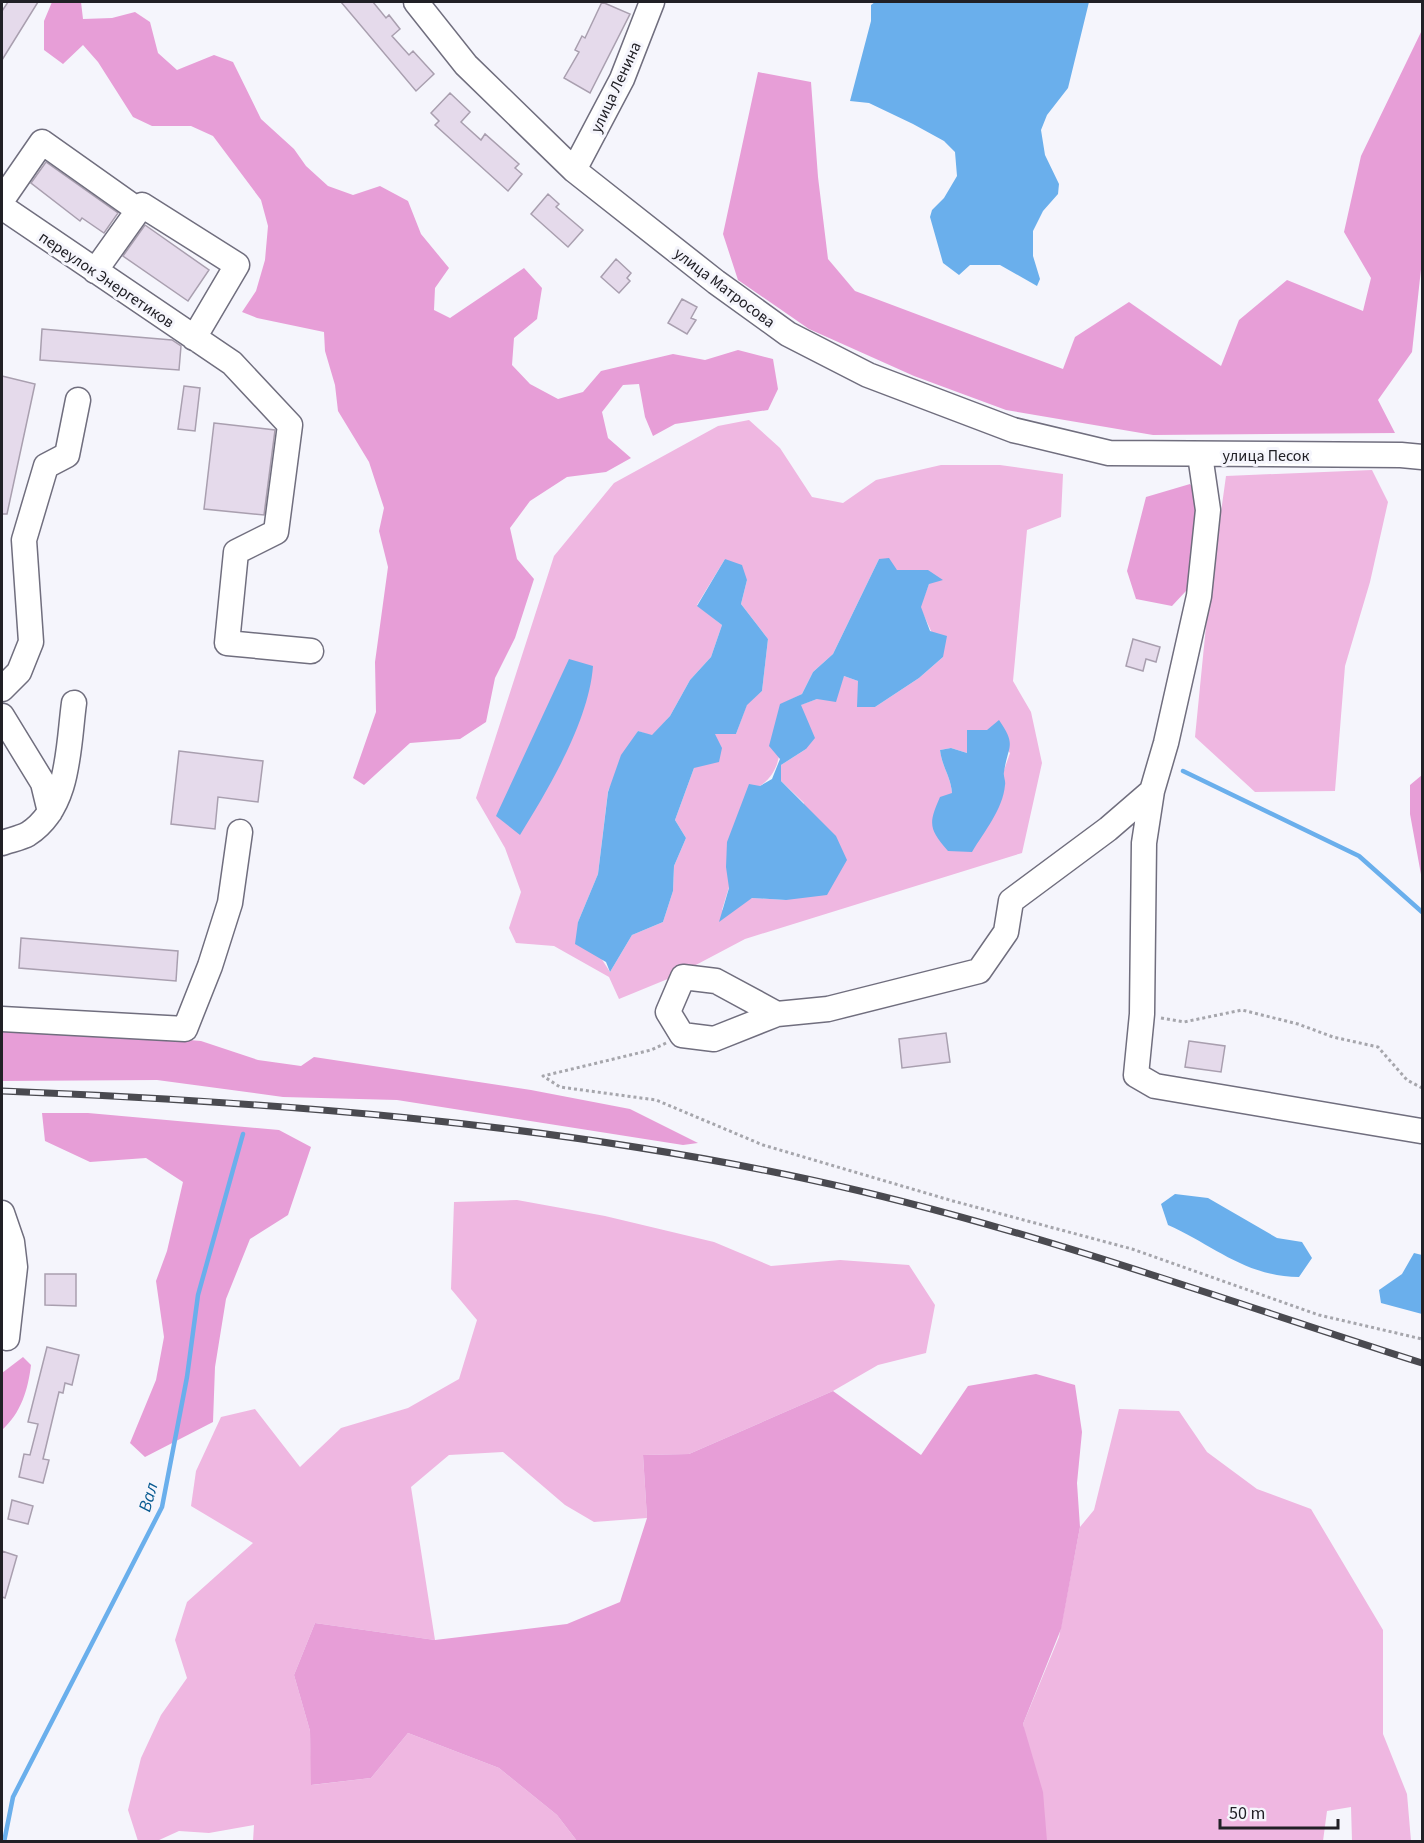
<svg xmlns="http://www.w3.org/2000/svg" width="1424" height="1843" font-family="'Source Sans 3',sans-serif">
  <style>
    .green { fill: #efb7e1; fill-rule: evenodd }
    .forest { fill: #e79ed7 }
    .water { fill: #6aafec }
    .lines { fill: none; stroke-linecap: round; stroke-linejoin: round }
    .stream { stroke: #6aafec; stroke-width: 4.5 }
    .building { fill: #e5daeb; stroke: #a99faf; stroke-width: 1.5 }
    .minor-casing { stroke: #706e7e; stroke-width: 27 }
    .path { stroke: #a6a6ac; stroke-width: 3; stroke-dasharray: 3 3; stroke-linecap: butt }
    .minor { stroke: #fff; stroke-width: 24 }
    .rail-casing { stroke: #4a4a50; stroke-width: 7 }
    .rail { stroke: #f5f5fc; stroke-width: 4.5; stroke-dasharray: 14; stroke-linecap: butt }
    .labels { text-anchor: middle; stroke-width: 6; stroke-linejoin: round; paint-order: stroke }
    .street-label { font-size: 16px; fill: #212026; stroke: #f5f5fc }
    .water-label { font-size: 18px; font-style: italic; fill: #065990; stroke: #f5f5fc }
  </style>
  <rect width="100%" height="100%" fill="#f5f5fc"/>
  <!-- green -->
  <path class="green" d="M749,420l31,28 32,49 31,6 33,-23 65,-15h59l63,9 -2,43 -34,13 -14,151 18,31 11,51 -20,90 -277,86 -70,37 -56,23 -10,-22 -55,-31 -38,-3 -7,-15 12,-36 -16,-44 -29,-50 78,-242 60,-73 104,-57zM725,559l22,21 -6,24 27,35 -6,52 -15,13 -11,30 -21,-1 -21,35 -19,52 11,18 -12,28 -1,25 -10,31 -31,13 -22,37 -32,-50 20,-48 10,-83 30,-60 14,5 18,-20 20,-36 21,-23 11,-32 -25,-20zM879,559l18,11h31l1,14 -9,23 23,50 -24,21 -44,29 -17,-26 -14,-5 -27,23 -17,6 6,44 -25,16v16l23,22 -18,97 -34,-2 -30,12 38,-124c27,-18 20,-52 20,-81l22,-11 11,-22 20,-18zM987,730l23,23 -7,20 2,12 -53,8c-1,-16 -10,-26 -12,-43l11,-2 16,5 5,-22z
    M1372,470l16,32 -18,80 -25,84 -10,125 -80,1 -60,-55 13,-131 18,-130z
    M517,1200l88,16 109,26 57,24 69,-6 69,5 26,40 -9,48 -48,12 -45,26 -144,63 -46,1 4,63 -53,4 -29,-17 -62,-53 -54,3 -38,32 24,153 -120,-17 -21,52 16,56 2,54 59,-7 37,-45 91,35 58,47 20,26h-324l1,-16 -45,8 -30,-2 -22,10h-19l-10,-31 13,-52 20,-43 26,-37 -12,-38 12,-38 66,-59 -62,-37 5,-35 25,-54 34,-8 45,58 41,-39 67,-20 51,-29 18,-59 -26,-31 3,-87z
    M1119,1409l60,2 28,41 50,37 54,20 72,121v104l24,60 4,47h-59l-1,-34 -24,4 -4,30h-277l-23,-117 36,-87 21,-110 14,-17z"/>
  <!-- forest -->
  <path class="forest" d="M52,2h29l2,17 29,-1 23,-6 15,10 8,31 19,17 37,-15 19,7 28,57 33,30 12,17 22,20 25,9 27,-9 28,15 13,33 28,34 -14,20 -1,22 16,8 74,-50 18,20 -5,31 -23,19 -2,27 18,19 28,15 25,-7 18,-21 72,-17 32,6 33,-10 35,9 5,30 -10,21 -93,14 -22,12 -8,-19 -6,-33 -16,1 -21,27 6,26 23,20 -25,14 -39,5 -37,24 -20,27 7,31 17,20 -19,59 -20,40 -9,44 -26,17 -50,4 -46,42 -11,-7 23,-66 -1,-50 13,-95 -9,-36 5,-23 -15,-46 -31,-51 -3,-26 -10,-34 -1,-19 -67,-14 -15,-6 14,-21 9,-31 3,-34 -7,-26 -48,-64 -22,-10h-39l-19,-9 -35,-55 -15,-17 -20,19 -19,-14v-29z
    M1422,30v230l-10,92 -34,48 17,33 -242,2 -147,-25 -92,-34 -105,-47 -71,-49 -15,-46 35,-162 53,10 7,95 10,82 27,32 208,78 12,-32 54,-35 92,64 18,-46 48,-40 76,31 8,-33 -27,-46 17,-76z
    M1190,484l16,28 -7,65 -27,29 -36,-7 -9,-28 19,-74z
    M1422,775v105l-12,-66v-29z
    M2,1024l199,17 57,19 43,6 13,-9 217,33 99,19 68,34 -15,2 -286,-45 -114,-3 -126,-17 -155,1z
    M42,1113h46l191,17 32,17 -23,68 -38,24 -24,60 -11,68 -2,55 -68,35 -15,-14 26,-63 8,-43 -8,-56 11,-30 16,-69 -37,-24 -56,4 -45,-21z
    M23,1357l8,8c-3,25 -10,48 -29,65v-57z
    M1036,1374l39,11 7,47 -5,51 3,44 -19,102 -38,95 20,68 4,49h-470l-20,-26 -58,-47 -91,-35 -37,45 -60,7 -1,-54 -16,-56 21,-52 120,17 132,-16 53,-22 27,-84 -4,-63 46,-1 144,-63 88,64 47,-69z"/>
  <!-- water -->
  <path class="water" d="M875,2h214l-21,86 -21,27 -6,15 4,25 14,29 -1,10 -15,17 -10,20v25l7,23 -3,7 -37,-21h-30l-11,10 -16,-12 -13,-46 2,-7 12,-12 13,-22 -2,-24 -11,-11 -31,-17 -44,-21 -19,-2 21,-80v-16z
    M889,558l8,12h31l15,10 -14,4 -8,23 9,24 17,5 -4,21 -24,21 -44,29h-18l1,-26 -14,-5 -8,26 -19,-3 -16,6 14,33 -9,11 -25,16v16l55,55 11,24 -20,35 -41,5 -34,-2 -33,24 10,-34 -3,-21 1,-25 22,-58 11,2 12,-7 8,-20 -11,-13 11,-42 22,-10 11,-22 20,-18 46,-95z
    M725,559l17,6 5,15 -6,24 27,35 -6,52 -15,14 -11,29h-21l7,14 -3,14 -25,6 -19,52 11,18 -12,28 -1,25 -10,31 -31,13 -22,37 -4,-10 -31,-18 3,-22 20,-48 10,-82 13,-37 17,-24 14,4 18,-19 20,-36 21,-23 11,-32 -25,-19z
    M569,659l24,7c-4,55 -44,122 -73,169l-24,-19z
    M999,720c18,26 9,25 5,52 -1,4 2,9 1,13 -2,24 -21,47 -33,67l-24,-1c-19,-22 -20,-27 -8,-54l12,-4c-1,-16 -10,-26 -12,-43l11,-2 16,5v-23h20z
    M1175,1194l33,4 69,40 25,4 10,16 -13,19c-55,-1 -84,-31 -131,-52l-7,-21z
    M1414,1253l8,2v59l-41,-11 -2,-13 23,-16z"/>
  <g class="lines">
    <!-- stream -->
    <path class="stream" d="M1183,771l176,85 63,56
      M4,1842l9,-45 149,-290 25,-130 11,-82 45,-161"/>
  </g>
  <!-- building -->
  <path class="building" d="M8,2h30l-36,58v-49z
    M341,2h32l13,16 3,-3 11,14 -8,7 17,19 4,-4 21,23 -18,17z
    M602,2l28,12 -40,79 -26,-15 15,-26 -4,-2 7,-14 3,2z
    M450,93l20,19 -9,10 20,18 4,-6 34,30 -4,4 7,6 -14,17 -73,-66 4,-4 -8,-8z
    M46,162l72,51 -14,20 -22,-15 -2,3 -49,-38z
    M548,194l11,10 -3,3 27,23 -15,17 -37,-33z
    M145,225l64,45 -21,31 -65,-45z
    M616,259l15,14 -4,5 3,3 -11,12 -18,-16z
    M682,299l15,8 -6,11 5,2 -9,14 -19,-11z
    M42,329l130,11 9,6 -2,24 -139,-10z
    M2,376l33,8 -28,130h-5z
    M184,386l16,2 -5,43 -17,-2z
    M214,423l61,7 -11,85 -60,-6z
    M1133,639l27,8 -4,15 -10,-3 -3,12 -17,-5z
    M179,751l84,10 -5,41 -40,-5 -3,32 -44,-5z
    M21,938l157,13 -2,30 -157,-13z
    M946,1033l4,29 -48,6 -3,-29z
    M1189,1041l36,5 -4,26 -36,-5z
    M45,1274h31v32l-31,-1z
    M47,1347l32,8 -7,30 -7,-2 -2,10 -4,-1 -16,67 6,1 -6,23 -24,-6 5,-23 6,1 8,-31 -10,-2z
    M12,1500l21,6 -5,18 -20,-5z
    M2,1551l15,5 -12,42 -3,-1z"/>
  <g class="lines">
    <defs>
      <path id="minor" d="M416,2l50,63 108,105 142,112 72,52 80,41 145,55 96,23 292,2 21,2
        M574,170l48,-91 30,-77
        M2,200l40,-58 96,68
        M2,207l230,156 58,62 -14,107 -40,20 -9,91 84,8
        M95,271l47,-66 95,60 -43,73
        M1200,455l8,55 -9,86 -33,147 -14,48 -8,52 -2,171 -6,61 19,11 266,45
        M2,689l17,-17 12,-30 -7,-102 22,-74 21,-11 11,-55
        M2,716l41,67 7,29
        M2,843c8,-3 19,-5 26,-9 42,-27 40,-87 46,-131
        M777,1014l-61,-33 -33,-4 -15,35 14,23 32,4 63,-25 51,-5 151,-38 27,-39 5,-31 97,-72 44,-38
        M2,1019l183,10 25,-63 20,-63 10,-71
        M2,1213l10,29 3,25 -8,71"/>
    </defs>
    <!-- minor casing -->
    <use href="#minor" class="minor-casing"/>
    <!-- path -->
    <path class="path" d="M1161,1018l23,4 58,-12 56,14 35,13 45,10 29,33 15,8
      M666,1043l-15,7 -108,26 17,11 96,13 107,45 190,56 179,48 187,66 103,24"/>
    <!-- minor -->
    <use href="#minor" class="minor"/>
    <defs>
      <path id="rail" d="M2,1091c270,11 540,31 805,88 210,45 411,119 615,184"/>
    </defs>
    <!-- rail casing -->
    <use href="#rail" class="rail-casing"/>
    <!-- rail -->
    <use href="#rail" class="rail"/>
  </g>
  <g class="labels">
    <!-- street labels -->
    <g class="street-label">
      <text transform="translate(615 87) rotate(-65)" y="6">улица Ленина</text>
      <text transform="translate(107 279) rotate(34)" y="6">переулок Энергетиков</text>
      <text transform="translate(725 287) rotate(37)" y="6">улица Матросова</text>
      <text x="1266" y="461">улица Песок</text>
    </g>
    <!-- water labels -->
    <g class="water-label">
      <text transform="translate(148 1497) rotate(-74)" y="6">Вал</text>
    </g>
  </g>
  <!-- border -->
  <rect width="1424" height="1843" fill="none" stroke="#212026" stroke-width="6"/>
  <!-- scale -->
  <path d="M1220 1819v9h118v-9" fill="none" stroke="#212026" stroke-width="3"/>
  <text x="1229" y="1819" font-size="18" fill="#212026" stroke="#f5f5fc" stroke-width="4.5" paint-order="stroke">50 m</text>
</svg>
